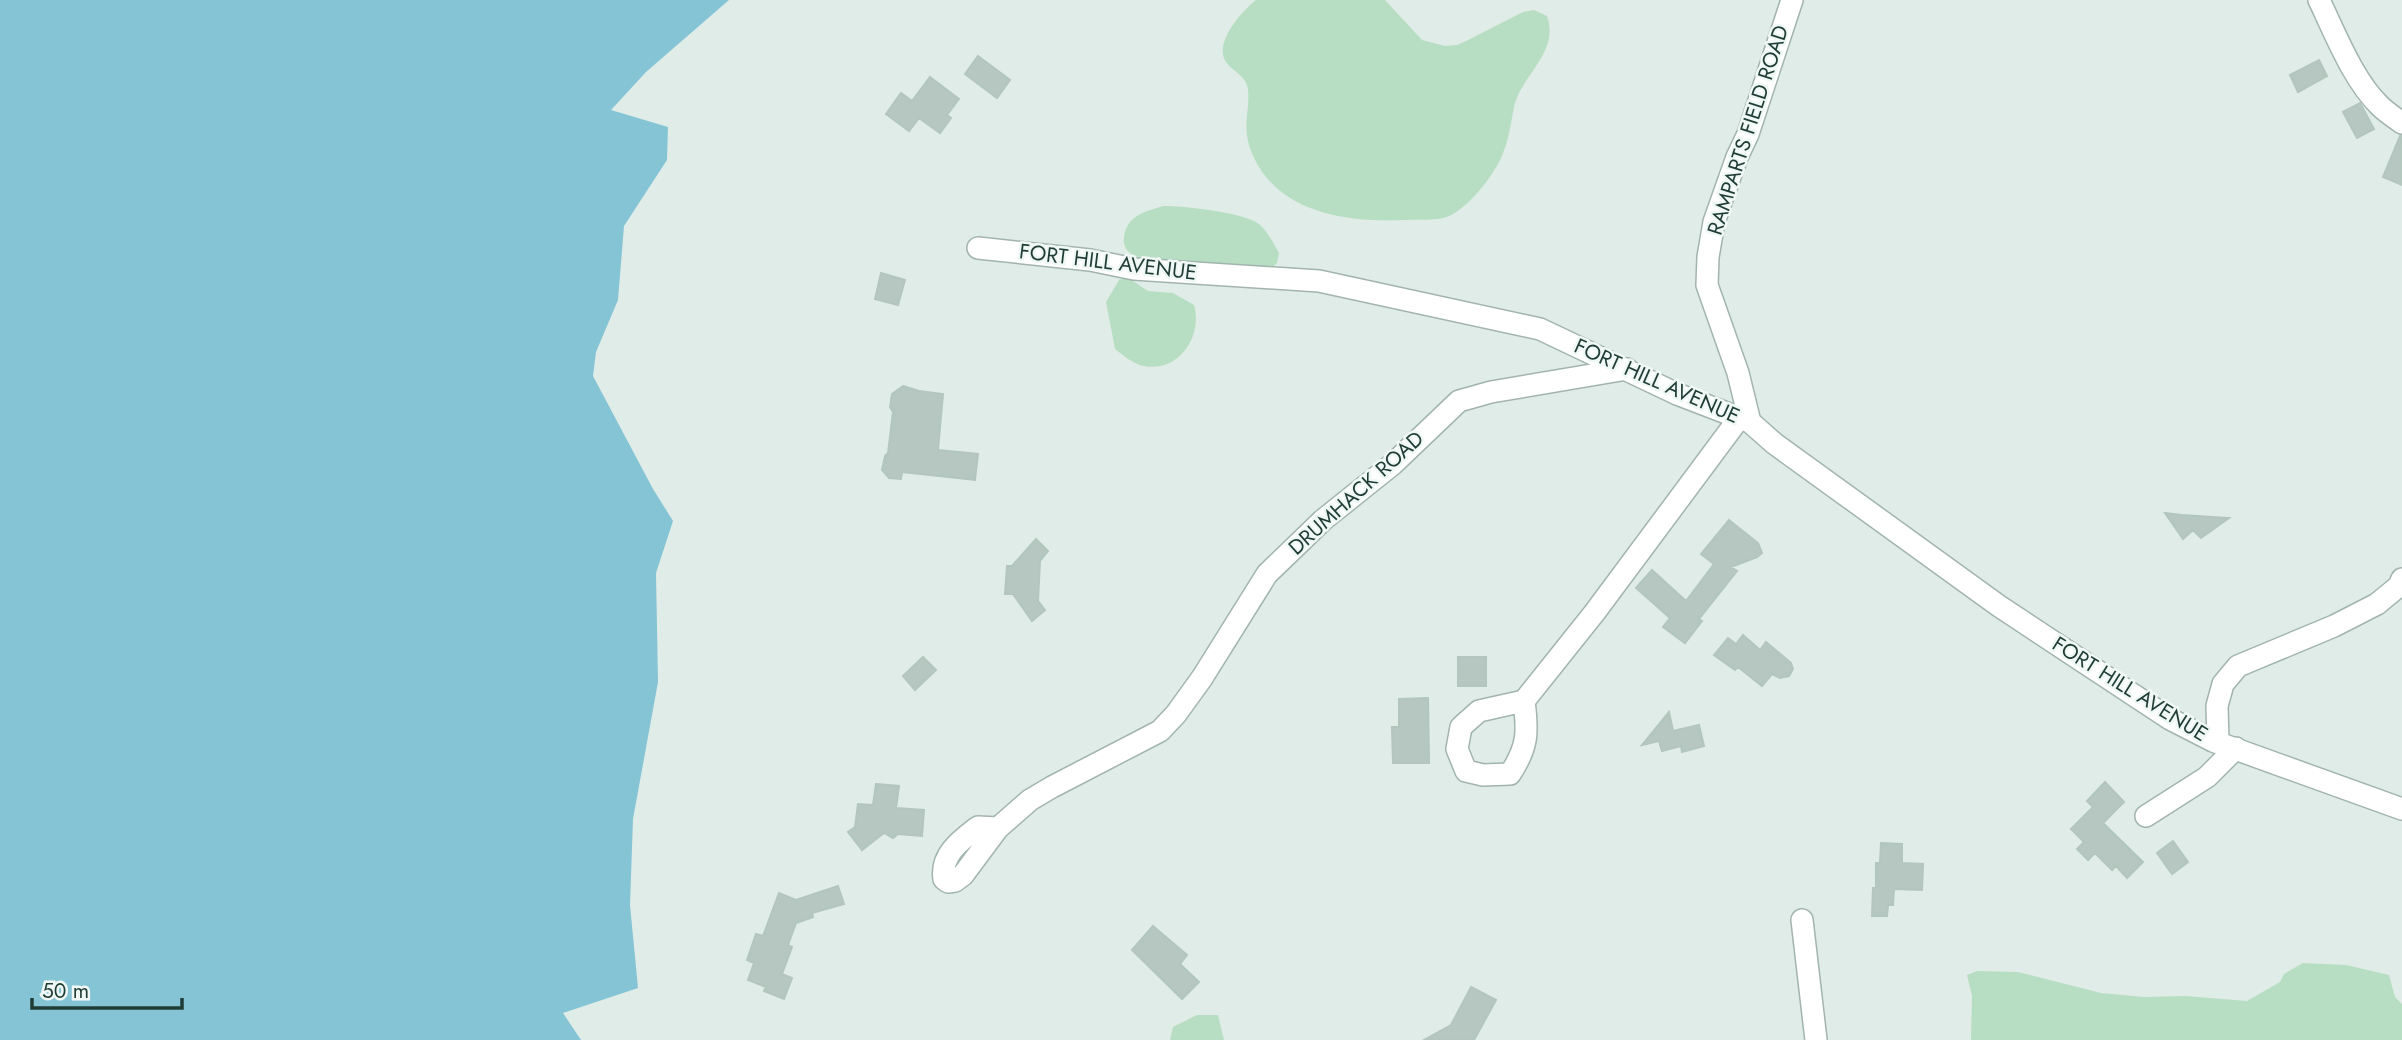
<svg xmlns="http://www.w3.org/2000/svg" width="2402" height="1040" font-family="Jost,sans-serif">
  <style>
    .green { fill: #b7dec3 }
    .water { fill: #84c4d5 }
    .building { fill: #b5c7c0; stroke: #b2c6be; stroke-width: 2 }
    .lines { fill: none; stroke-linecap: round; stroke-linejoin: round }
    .minor-casing { stroke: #a2b4ae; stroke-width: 24 }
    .minor { stroke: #fff; stroke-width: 21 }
    .labels { text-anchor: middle; stroke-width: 5; stroke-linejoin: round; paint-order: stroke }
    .street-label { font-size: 21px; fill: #1f3d36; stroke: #f0f8f5 }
  </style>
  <rect width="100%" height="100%" fill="#e0ece7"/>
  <!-- green -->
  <path class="green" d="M1256,0h129l37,40 23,6 12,-1 11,-5 55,-28 11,-2 13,6c13,37 -26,59 -33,91 -3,15 -5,32 -11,46 -7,20 -32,51 -50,61 -13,8 -32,5 -47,6 -60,3 -133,-7 -156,-72 -8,-24 0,-36 -2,-58 -1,-14 -15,-18 -22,-28 -13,-19 16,-51 30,-62z
    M1163,206c22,0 74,6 93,16 11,7 17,21 23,31l-2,10 -10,9c-27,-2 -121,-4 -138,-20 -6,-5 -6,-13 -4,-20 5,-18 23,-21 38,-26z
    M1127,277l21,14 25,2 21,12c9,31 -15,68 -50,61 -11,-2 -20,-10 -29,-17l-9,-47 13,-22z
    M2303,963l43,2 43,10 6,22 7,7v36h-431l1,-44 -5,-21 10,-4 41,1 83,21 43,4 41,-1 62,5 33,-19 4,-8z
    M1197,1015h21l6,25h-54l3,-13z"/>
  <!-- water -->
  <path class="water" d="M0,0h729l-83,72 -35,38 57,17 -1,33 -43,66 -6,74 -22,52 -3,24 60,113 20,32 -17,52 2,109 -25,137 -3,86 8,83 -75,25 18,27h-581z"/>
  <!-- building -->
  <path class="building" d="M978,56l32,24 -13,18 -32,-24z
    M2319,60l8,16 -29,16 -8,-17z
    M930,77l29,22 -12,16 4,3 -11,15 -21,-15 -10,13 -23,-17 15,-21 11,8z
    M2360,103l14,26 -17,9 -14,-26z
    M2400,136h2v49l-19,-8z
    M881,273l24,7 -7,25 -23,-6z
    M903,386l16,5 24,3 -5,56 40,4 -3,26 -73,-8 -1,7 -12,-1 -7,-8 3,-14 3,-3 5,-41 -3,-5 2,-13z
    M2165,513l17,2 47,3 -28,20 -8,-8 -10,9z
    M1729,520l29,23 4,10 -5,4 -26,10 6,4 -38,48 3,2 -17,22 -22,-16 7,-9 -34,-30 16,-18 34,31 28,-37 -13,-10z
    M1036,539l12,12 -8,10 -2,40 7,9 -13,11 -19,-27h-8l2,-28h5z
    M1743,635l17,15 6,-8 25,21 2,6 -4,7 -9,2 -8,-4 -10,12 -24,-19 -3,3 -21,-15 14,-17 8,6z
    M923,657l13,13 -21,20 -12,-14z
    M1458,657h28v29h-28z
    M1428,698l1,65h-36l-1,-36h7v-28z
    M1669,712l4,19 26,-6 5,21 -22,6 -1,-6 -19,5 -3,-10 -17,4z
    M2105,782l19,20 -21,21 40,39 -16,16 -11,-12 -4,4 -17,-17 -7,7 -11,-11 7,-7 -13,-13 22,-22 -6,-6z
    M876,784l23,2 -3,22 28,2 -2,26 -24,-2 -5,4 -9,-5 -22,17 -14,-18 7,-5 3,-23 15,1z
    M2173,841l15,21 -16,12 -15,-21z
    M1881,843l21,1v19l21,1 -1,26 -28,-1 -1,16h-5l-1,11h-15l1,-28h3v-25h4z
    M838,886l6,18 -32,9 1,4 -17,6 -8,22 4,2 -10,27 10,4 -8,21 -20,-8 2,-4 -18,-7 6,-17 -7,-3 9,-26 7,2 16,-43 17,7z
    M1153,926l34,29 -7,9 19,18 -17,17 -50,-49z
    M1471,987l25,13 -22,40h-50l27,-15z"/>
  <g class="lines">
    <defs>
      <path id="minor" d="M2319,0c16,33 34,80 61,106 6,6 15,12 22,17
        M978,248l112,12 44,9 185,12 221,48 137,65 73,28 25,22 224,162 171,113 43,22 189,68
        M1750,422l-12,-49 -31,-88 1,-28 6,-35 23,-65 11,-23 44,-134
        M1524,701l-45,10 -18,16 -4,22 9,22 17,4 27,-1c18,-27 18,-42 14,-73l71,-89 145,-195
        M2218,742l-1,-36 6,-22 15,-18 96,-40 43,-22 22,-18 3,-7
        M2146,816l61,-39 29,-29
        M998,828l-20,-1c-17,13 -38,28 -34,52l4,3 7,-1 8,-6 35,-47 32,-28 22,-13 108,-56 16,-17 26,-36 65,-104 56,-54 70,-56 66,-63 32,-9 136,-23
        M1802,920l14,120"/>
    </defs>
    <!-- minor casing -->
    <use href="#minor" class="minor-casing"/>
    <!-- minor -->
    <use href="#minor" class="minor"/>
  </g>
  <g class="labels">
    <!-- street labels -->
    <g class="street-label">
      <text transform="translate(1748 130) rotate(-72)" y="7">RAMPARTS FIELD ROAD</text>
      <text transform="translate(1108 262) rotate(7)" y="7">FORT HILL AVENUE</text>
      <text transform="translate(1657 381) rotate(24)" y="7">FORT HILL AVENUE</text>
      <text transform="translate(1356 493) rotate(-42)" y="7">DRUMHACK ROAD</text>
      <text transform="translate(2130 689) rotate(32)" y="7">FORT HILL AVENUE</text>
    </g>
  </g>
  <!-- scale -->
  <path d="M32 998v10h150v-10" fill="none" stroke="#1f3d36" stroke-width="3.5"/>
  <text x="42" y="998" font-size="21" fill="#1f3d36" stroke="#f0f8f5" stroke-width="5" paint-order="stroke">50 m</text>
</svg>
